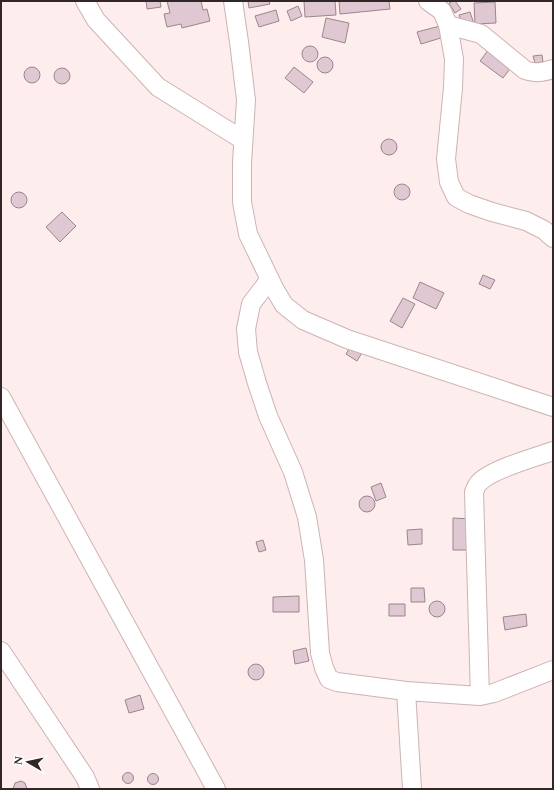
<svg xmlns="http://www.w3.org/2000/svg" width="554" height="790" font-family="Spectral,serif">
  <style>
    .building { fill: #e0c8d2; stroke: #9b858e }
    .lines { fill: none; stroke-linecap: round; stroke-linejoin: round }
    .street-casing { stroke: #cdb3b2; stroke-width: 20 }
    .street { stroke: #fff; stroke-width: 18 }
  </style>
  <rect width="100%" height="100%" fill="#feeded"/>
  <!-- building -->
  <path class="building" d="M146,1h14l1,6 -14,2z
    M167,1h34l2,9 4,-1 3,12 -28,7 -1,-4 -14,3 -3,-13 6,-1z
    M248,1h21l1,3 -21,4z
    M304,1h31l1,14 -31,2z
    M339,1h50l1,8 -50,5z
    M453,1h2l6,8 -6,4 -6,-10z
    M495,2l1,21 -21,1 -1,-21z
    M298,6l4,10 -11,5 -4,-10z
    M276,10l3,11 -20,6 -4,-11z
    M470,12l4,12 -10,3 -5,-12z
    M326,18l23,5 -4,20 -23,-6z
    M440,26l4,11 -23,7 -4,-12z
    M302 54a8 8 0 1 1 16 0a8 8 0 1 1-16 0Z
    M489,49l23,17 -9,12 -23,-17z
    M542,55l1,7 -8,1 -2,-7z
    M317 65a8 8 0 1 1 16 0a8 8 0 1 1-16 0Z
    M294,67l19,15 -9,11 -19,-15z
    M24 75a8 8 0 1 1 16 0a8 8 0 1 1-16 0Z
    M54 76a8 8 0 1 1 16 0a8 8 0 1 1-16 0Z
    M381 147a8 8 0 1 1 16 0a8 8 0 1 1-16 0Z
    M394 192a8 8 0 1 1 16 0a8 8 0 1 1-16 0Z
    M11 200a8 8 0 1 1 16 0a8 8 0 1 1-16 0Z
    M62,212l14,14 -16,16 -14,-15z
    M483,275l12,5 -5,9 -11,-5z
    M420,282l24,11 -8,16 -23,-11z
    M403,298l12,6 -13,24 -12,-7z
    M352,344l11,7 -6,10 -11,-7z
    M381,483l5,14 -10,4 -5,-14z
    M359 504a8 8 0 1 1 16 0a8 8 0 1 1-16 0Z
    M453,518l18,1v31h-18z
    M422,529v15l-14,1 -1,-15z
    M263,540l3,10 -7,2 -3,-10z
    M411,588h13l1,14h-14z
    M299,596v16h-26v-15z
    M429 609a8 8 0 1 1 16 0a8 8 0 1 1-16 0Z
    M389,604h16v12h-16z
    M526,614l1,12 -22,4 -2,-13z
    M306,648l3,13 -14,3 -2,-13z
    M248 672a8 8 0 1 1 16 0a8 8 0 1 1-16 0Z
    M140,695l4,14 -15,4 -4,-13z
    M122.5 778a5.5 5.5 0 1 1 11 0a5.5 5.5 0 1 1-11 0Z
    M147.5 779a5.5 5.5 0 1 1 11 0a5.5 5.5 0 1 1-11 0Z
    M21,781l4,2 2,6h-14l2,-6z"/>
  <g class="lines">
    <defs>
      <path id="street" d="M85,1l11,19 62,67 85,53
        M233,1l6,41 7,58 -4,63v39l6,32 26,54 10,17 19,15 44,19 206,68
        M428,1l14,10 6,14 6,34 -1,29 -7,71 3,23 7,15 13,7 23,8 34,9 18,9 9,8
        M448,25l33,9 44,36c10,4 18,2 28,-1
        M270,279l-19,25 -5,25 2,23 9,31 11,33 25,56 14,45 7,43 6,93 4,15 5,11 8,3 69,9 6,98
        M1,397l215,392
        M1,651l84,126 5,12
        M406,691l74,5 14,-3 59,-23
        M480,696l-6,-204c1,-2 2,-6 4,-8 10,-14 58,-27 75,-33"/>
    </defs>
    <!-- street casing -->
    <use href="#street" class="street-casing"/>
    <!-- street -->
    <use href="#street" class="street"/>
  </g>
  <!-- border -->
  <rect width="554" height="790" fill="none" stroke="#312727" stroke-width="4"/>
  <!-- north arrow -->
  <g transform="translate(28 762) rotate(279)" stroke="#ffffff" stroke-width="3" paint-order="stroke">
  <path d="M0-3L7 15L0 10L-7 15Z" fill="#312727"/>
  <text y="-6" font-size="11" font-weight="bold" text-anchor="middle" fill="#312727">N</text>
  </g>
</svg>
